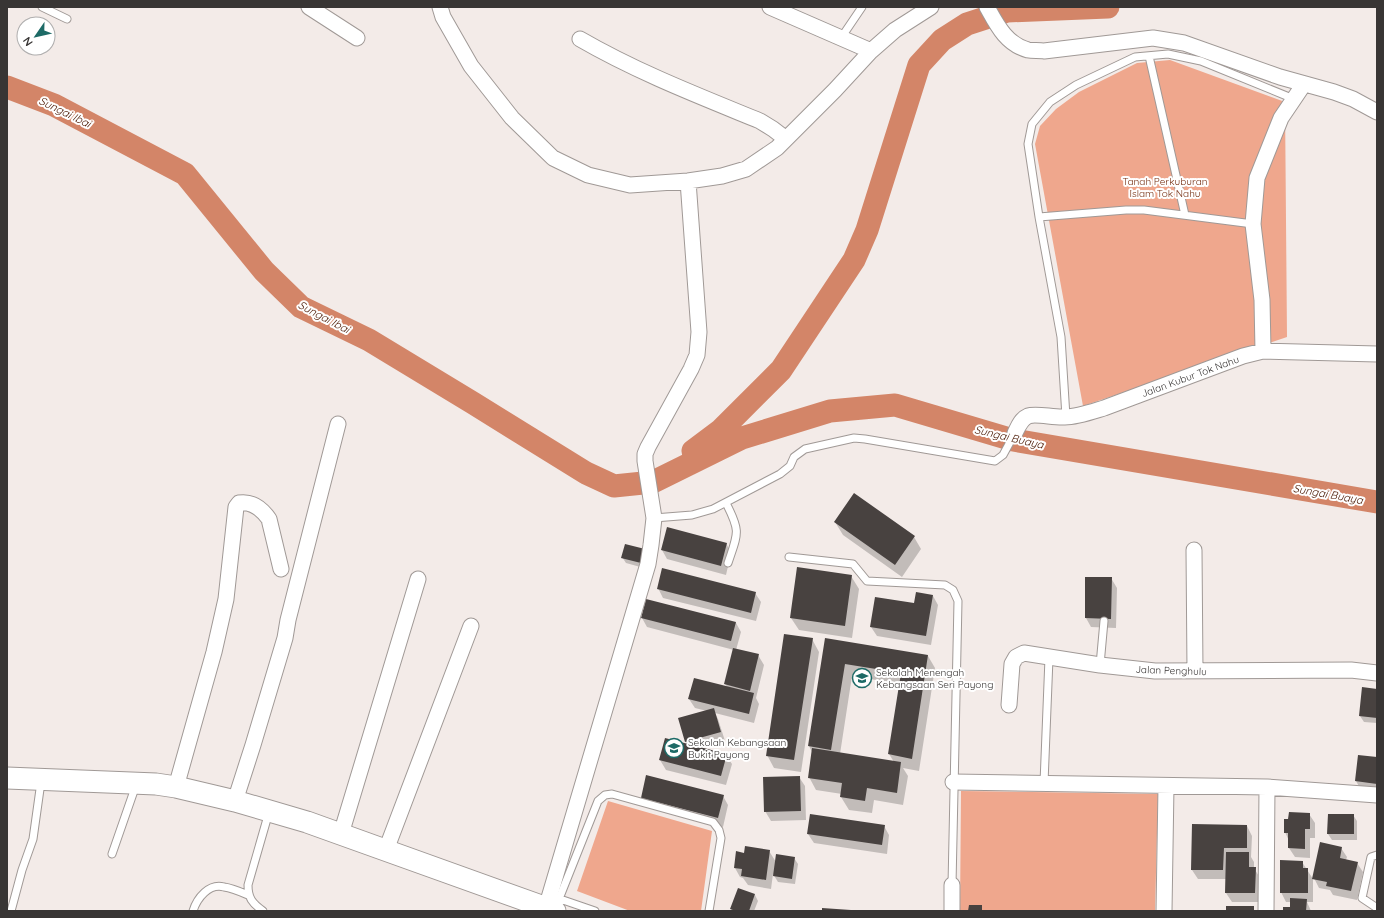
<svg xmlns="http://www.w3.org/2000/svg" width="1384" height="918" font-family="Quicksand,sans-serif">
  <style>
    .green { fill: #efa78d }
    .shadow { fill: #0003; fill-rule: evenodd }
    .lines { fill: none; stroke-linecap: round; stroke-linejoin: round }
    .river { stroke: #d38568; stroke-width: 23 }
    .building { fill: #484240 }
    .lane-casing { stroke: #a09996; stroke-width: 9 }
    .street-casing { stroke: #a09996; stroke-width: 17 }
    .secondary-casing { stroke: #a09996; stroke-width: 23 }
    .lane { stroke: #fff; stroke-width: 7 }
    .street { stroke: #fff; stroke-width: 15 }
    .secondary { stroke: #fff; stroke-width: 21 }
    .labels { text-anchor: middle; stroke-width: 4; stroke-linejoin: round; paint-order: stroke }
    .park-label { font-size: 10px; fill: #752e10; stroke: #fff }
    .street-label { font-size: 10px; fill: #383534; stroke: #fff }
    .poi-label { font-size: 10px; fill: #383534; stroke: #fff; text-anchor: start }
    .water-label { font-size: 11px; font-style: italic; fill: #4c1a05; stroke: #fff }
  </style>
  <rect width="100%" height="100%" fill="#f3ebe8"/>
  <!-- green -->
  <path class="green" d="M1170,60l115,42 2,235 -204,69 -48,-262 5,-18 16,-17 23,-17 58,-29z
    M961,791l197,3 -3,117h-195z
    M608,801l104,30 -11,80h-71l-53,-20z"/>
  <!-- shadow -->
  <path class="shadow" d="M835,522l79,15 7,12 -19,28 -59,-42z
    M726,543l5,10 -5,22 -59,-16 -5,-9z
    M644,550v18l-18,-5 -4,-6z
    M851,576l8,13 -7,49 -53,-8 -8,-12z
    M1086,578h25l6,10 -1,40 -25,-1 -5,-9z
    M658,588l97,5 6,9 -5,19 -93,-23z
    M933,596l5,9 -7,40 -54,-9 -6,-9z
    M642,618l94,5 5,9 -5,18 22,5 6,10 -8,33 3,6 -5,19 -39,-10 3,6 7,22 -25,7 26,7 6,9 -6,21 -60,-15 -6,-10 29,-15 -3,-4 21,-30 -12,-3 -6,-9 39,-11 -3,-4 9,-34 -87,-23z
    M812,639l7,13 -18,120 -27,-4 -7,-13z
    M826,639l102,17 7,12 -16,103 -16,-3 5,8 -5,29 -29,-5 -2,13 -23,-3 -8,-13 1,-3 -26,-4 -7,-13 3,-25 -3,-6zM852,676l48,8 -11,70 5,8 -54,-8z
    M1377,690v33l-13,-1 -4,-6z
    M1377,758v34l-16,-2 -5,-9z
    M799,777l6,9 1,34 -35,1 -6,-10z
    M723,796l5,9 -5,22 -76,-20 -5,-9z
    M1309,814l6,9v15h-5v20l-15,-1 -6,-9v-7l-4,-9 4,-12z
    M1353,815l4,6v19h-25l-4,-6z
    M884,826l5,9 -2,19 -73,-11 -6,-9z
    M1247,826l5,10 -1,21 3,5v6l6,10v24h-28l-6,-9 1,-14h-29l-6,-9z
    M1341,848l6,9 -1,3 11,3 6,9 -6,28 -24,-5 -3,-5 -11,-2 -5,-10z
    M769,851l7,11 18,-4 4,6 -3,20 -17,-2 -5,-8 -2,15 -23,-4 -5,-7 -3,-1 -5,-9 10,-14z
    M1302,862l11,17v23h-6l4,9h-27l7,-3v-6h-5l-5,-10z
    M755,895l3,6 -4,10h-21l-2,-2z"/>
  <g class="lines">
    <!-- river -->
    <path class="river" d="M7,87l47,18 131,69 79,97 37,36 68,33 104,63 113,70 28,13 39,-4 89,-44 88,-27 65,-6 118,35 364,62
      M693,451l28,-21 60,-60 73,-110 13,-30 52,-165 23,-25 25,-16 40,-13 101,-4"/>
  </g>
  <!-- building -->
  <path class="building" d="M854,493l61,43 -20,29 -61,-43z
    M667,527l60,16 -6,23 -60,-16z
    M625,544l20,5 -4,14 -20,-5z
    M797,567l55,8 -7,51 -55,-8z
    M662,568l94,24 -5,21 -94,-24z
    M1085,577h27l-1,42 -26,-1z
    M916,592l17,3 -7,41 -56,-9 5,-30 39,6z
    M646,599l90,23 -5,19 -90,-23z
    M784,634l29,4 -19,122 -28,-4z
    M825,638l103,17 -16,104 -24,-5 13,-81 -56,-9 -14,86 -23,-4z
    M733,648l26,6 -9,37 -26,-7z
    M694,678l60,15 -5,21 -61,-15z
    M1362,687l15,2v29l-18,-2z
    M714,708l7,24 -36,10 -7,-24z
    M665,738l62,16 -6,22 -62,-16z
    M812,748l89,14 -4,31 -30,-5 -2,13 -25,-4 2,-14 -34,-5z
    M1358,755l19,2v27l-22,-3z
    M646,775l78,20 -6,23 -77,-20z
    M800,776l1,35 -37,1 -1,-35z
    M1289,812l21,1v16h-5v20l-17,-1v-15h-4v-14h4z
    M810,814l75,11 -3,20 -75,-11z
    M1328,814h26v20h-27z
    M1192,824l55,1v23h-23l-1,22h-32z
    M1320,842l22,5 -2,11 18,4 -7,29 -25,-5 1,-4 -15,-3z
    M745,846l25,4 -4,30 -25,-4 1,-7 -8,-1 2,-17 8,2z
    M1226,852h23v15h7l-1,26h-30z
    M776,854l19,3 -3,22 -19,-3z
    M1280,860l23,1v7h5v25h-28z
    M738,888l17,6 -6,17h-13l-6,-2z
    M1290,898l17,1 -1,12h-23v-4h7z
    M969,905h13v6h-14z
    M1226,906h28v5h-28z
    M822,908l29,2v1h-29z"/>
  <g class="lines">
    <defs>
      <path id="lane" d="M42,7l25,12
        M841,38l21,-31
        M1149,56l36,159
        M1039,217l87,-7h18l109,14
        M1066,417l-5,-80 -22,-120 -11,-73 4,-20 18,-22 26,-17 59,-28 33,-3 33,7 93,38
        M726,503c15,29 12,30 2,60
        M654,518l38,-3 21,-6 67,-35 10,-8 4,-9 11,-8 49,-11 11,1 130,22 8,-6 12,-22
        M789,557l64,7 14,17 78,4 8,5 5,11 -6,284
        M1100,665l4,-44
        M1044,783l5,-125
        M112,854l24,-69
        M1377,855l-6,2 -9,41 15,10
        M560,899l35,12
        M555,909l43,-108 7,-6 7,-1 101,28 6,8 2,8 -12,73
        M11,911l11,-41 11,-31 8,-57
        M193,911c4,-13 16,-28 31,-24 8,1 17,5 24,8
        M263,911c-11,-8 -15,-13 -15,-26l21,-73"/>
      <path id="street" d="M309,7l48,31
        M440,7l3,10 28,49 41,52 41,40 35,17 42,10 58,-4 34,-5 24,-7 31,-21 58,-58 36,-39 24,-21 36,-23
        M770,7l101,44
        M987,7c10,18 19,37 41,43 5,1 11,0 16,1l109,-13 31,5 96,34 54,15 19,7 24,13
        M580,39c57,33 119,57 180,82l13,8 13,10
        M1263,351l-1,-51 -9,-76 4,-46 24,-60 23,-34
        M1015,433c3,-6 6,-14 13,-17 8,-3 26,2 37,1 12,0 26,-5 39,-9l139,-52 20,-5 114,3
        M1194,550l1,121
        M1009,705l3,-41 4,-7 8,-4 76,12 55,6 196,-1 26,3
        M953,782l314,5 110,8
        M176,787l38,-135 12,-53 10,-92 3,-4c13,-2 23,6 30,16l12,50
        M235,801l18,-56 32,-107 3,-18 50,-196
        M341,834l77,-255
        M386,850l85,-224
        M546,908l102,-344 3,-19 3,-27 -9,-57v-7l3,-7 43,-78 6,-14 2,-23 -11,-151
        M952,911v-26
        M1164,911l2,-125
        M1266,911l1,-124"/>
      <path id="secondary" d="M7,778l149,6 20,3 59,14 72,21 248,89"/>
    </defs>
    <!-- lane casing -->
    <use href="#lane" class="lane-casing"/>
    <!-- street casing -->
    <use href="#street" class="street-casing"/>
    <!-- secondary casing -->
    <use href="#secondary" class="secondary-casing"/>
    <!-- lane -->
    <use href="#lane" class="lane"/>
    <!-- street -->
    <use href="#street" class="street"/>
    <!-- secondary -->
    <use href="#secondary" class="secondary"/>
  </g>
  <!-- icons -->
  <defs>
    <symbol id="school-ring" viewBox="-11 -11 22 22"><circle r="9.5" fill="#fff" stroke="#1d6a66" stroke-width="1.5"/><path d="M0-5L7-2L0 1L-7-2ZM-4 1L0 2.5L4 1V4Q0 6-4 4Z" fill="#1d6a66"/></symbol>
  </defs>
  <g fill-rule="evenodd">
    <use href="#school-ring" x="851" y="667" width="22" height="22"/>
    <use href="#school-ring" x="663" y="737" width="22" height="22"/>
  </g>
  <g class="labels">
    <!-- park labels -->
    <g class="park-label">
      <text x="1165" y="185">Tanah Perkuburan<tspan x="1165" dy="12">Islam Tok Nahu</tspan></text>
    </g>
    <!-- street labels -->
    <g class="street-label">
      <text transform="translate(1190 376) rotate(-20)" y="4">Jalan Kubur Tok Nahu</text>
      <text transform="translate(1171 670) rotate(2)" y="4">Jalan Penghulu</text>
    </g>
    <!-- poi labels -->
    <g class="poi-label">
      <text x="876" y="676">Sekolah Menengah<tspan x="876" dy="12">Kebangsaan Seri Payong</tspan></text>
      <text x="688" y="746">Sekolah Kebangsaan<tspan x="688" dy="12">Bukit Payong</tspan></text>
    </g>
    <!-- water labels -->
    <g class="water-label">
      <text transform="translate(65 112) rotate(26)" y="4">Sungai Ibai</text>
      <text transform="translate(324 317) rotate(28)" y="4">Sungai Ibai</text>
      <text transform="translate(1009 437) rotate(13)" y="4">Sungai Buaya</text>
      <text transform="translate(1328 494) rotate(10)" y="4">Sungai Buaya</text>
    </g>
  </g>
  <!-- border -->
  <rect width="1384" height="918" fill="none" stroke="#383534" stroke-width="16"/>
  <!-- north arrow -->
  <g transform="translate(36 36) rotate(236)"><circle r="19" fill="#ffffff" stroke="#afaeae"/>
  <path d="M0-3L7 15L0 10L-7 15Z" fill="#1d6a66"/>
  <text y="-6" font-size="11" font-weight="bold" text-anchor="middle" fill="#383534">N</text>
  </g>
</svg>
